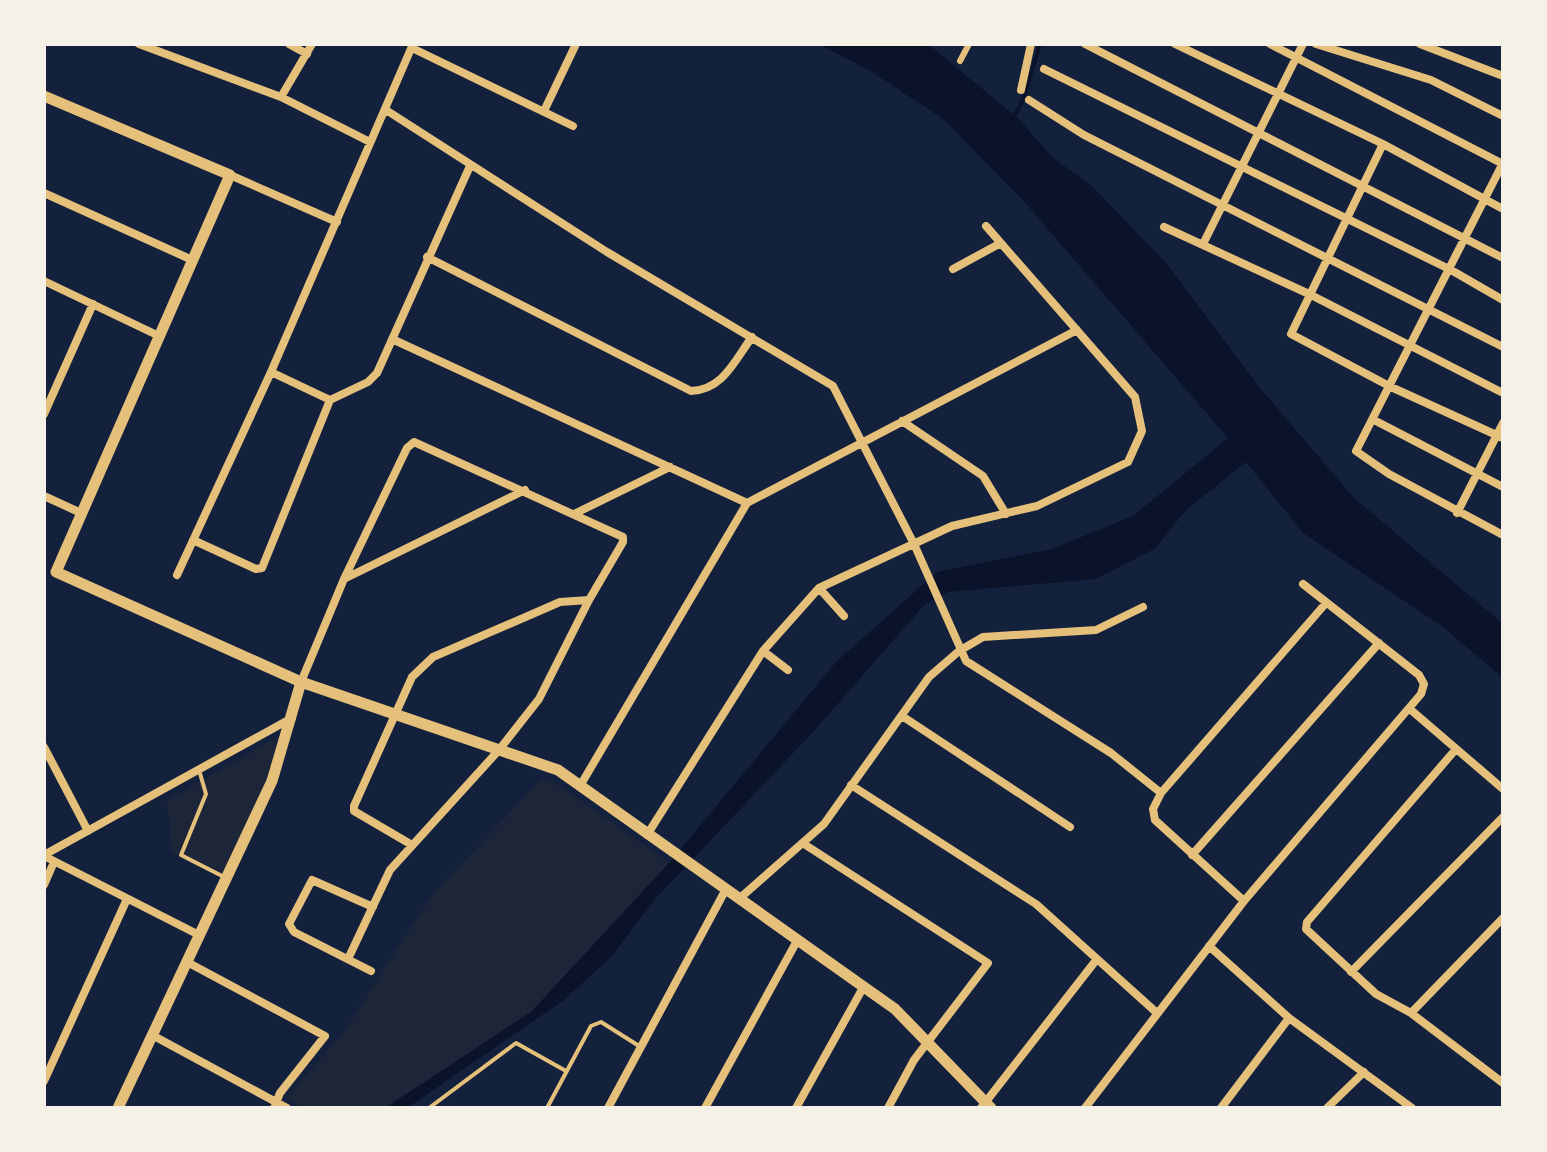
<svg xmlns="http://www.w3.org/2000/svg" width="1547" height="1152" font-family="Quicksand,sans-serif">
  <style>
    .green { fill: #1d2539 }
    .water { fill: #0b132b }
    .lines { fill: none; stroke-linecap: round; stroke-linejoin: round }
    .stream { stroke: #0b132b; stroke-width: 4 }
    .service { stroke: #e5c07b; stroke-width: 4 }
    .pedestrian { stroke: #e5c07b; stroke-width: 6 }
    .minor { stroke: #e5c07b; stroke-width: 8 }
    .tertiary { stroke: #e5c07b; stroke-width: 11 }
  </style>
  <rect width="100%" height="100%" fill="#14213d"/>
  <!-- green -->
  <path class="green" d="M278,737l-11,43 -43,97 -52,-24 -5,-52z
    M541,779l18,6 110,78 -138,149 -146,96h-82l-17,-10 58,-66 86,-134z"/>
  <!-- water -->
  <path class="water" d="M818,44h110l91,75 34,39 39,28 75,78 93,124 93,109 150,127v54l-60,-51 -140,-94 -57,-71 -61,49 -29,37 -60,31 -148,13 -23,12 -110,126 -159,168 -44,58 -48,44 -157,108h-22l146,-96 138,-149 167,-201 101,-90 115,-23 81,-33 95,-78 -207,-240 -78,-79 -74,-49z"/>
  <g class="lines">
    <!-- stream -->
    <path class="stream" d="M1014,117l9,-17 17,-56"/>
    <!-- service -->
    <path class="service" d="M199,770l7,24 -25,61 43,22
      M429,1108l87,-65 50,28
      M547,1108l44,-82 10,-4 38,24"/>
    <!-- pedestrian -->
    <path class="pedestrian" d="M960,61l9,-17"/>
    <!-- minor -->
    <path class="minor" d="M139,44l142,53 89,45
      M289,44l18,10
      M1085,44l418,214
      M1175,44l208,100 120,65
      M1270,44l233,120
      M1316,44l115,36 72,36
      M1420,44l83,32
      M412,48l161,78
      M1044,69l407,201 52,30
      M1021,90l10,-46
      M281,97l31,-53
      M1029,100l55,35 419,212
      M386,110l221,142 226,134 81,158 52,117 145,92 50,40 -8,16 2,11 89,81
      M544,111l32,-67
      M1383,144l-92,190 100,53 112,51
      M1503,163l-147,288 33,23 114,61
      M230,175l107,47
      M44,193l146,66
      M1164,227l145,67 194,99
      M1203,244l100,-200
      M427,257l264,134c32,-1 44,-31 61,-54
      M953,269l46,-25
      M44,281l113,54
      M392,339l355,164
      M271,372l59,28
      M44,414l49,-110
      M1374,420l129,67
      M902,421l81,55 23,38
      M44,496l37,17
      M576,513l94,-46
      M1457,513l46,-90
      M193,540l63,29 6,-1 68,-168 38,-18 9,-9 93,-207
      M177,575l94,-203 142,-328
      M344,579l181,-89
      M819,588l25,28
      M763,651l25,19
      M301,682l43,-103 63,-131 7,-6 209,95v5l-34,58 -50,99 -40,51 -109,120 -42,89
      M1411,710l92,79
      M902,716l168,111
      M44,747l44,84
      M1456,749l-149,173 -1,7 70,65 35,19 92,70
      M851,785l185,119 121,109
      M580,786l167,-283 330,-173
      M1161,793l165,-190
      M647,835l116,-184 56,-63 133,-62 85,-20 91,-44 14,-31 -7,-34 -149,-171
      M804,844l184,119 -74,97 -26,48
      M412,845l-58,-34v-5l58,-129 21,-20 127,-55 29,-2
      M44,855l248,-137
      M1192,855l187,-212
      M44,856l155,79
      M44,885l10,-23
      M740,898l84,-74 105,-147 30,-26 24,-14 113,-7 47,-23
      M1209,946l80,72 123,90
      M187,962l138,74 -45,57 -6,15
      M371,971l-77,-39 -5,-8 23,-44 61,27
      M1351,972l152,-155
      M1411,1013l92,-95
      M152,1035l135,73
      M44,1081l83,-182
      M608,1108l118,-219
      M705,1108l93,-169
      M796,1108l68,-122
      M981,1108l116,-149
      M1085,1108l159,-207 177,-207 3,-10 -5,-9 -116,-91
      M1221,1108l68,-90
      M1327,1108l37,-36"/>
    <!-- tertiary -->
    <path class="tertiary" d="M44,96l186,79 -174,397 245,110 257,88 337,239 96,99
      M118,1108l154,-327 29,-99"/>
  </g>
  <!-- border -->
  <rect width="1547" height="1152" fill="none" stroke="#f6f1e7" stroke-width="92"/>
</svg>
